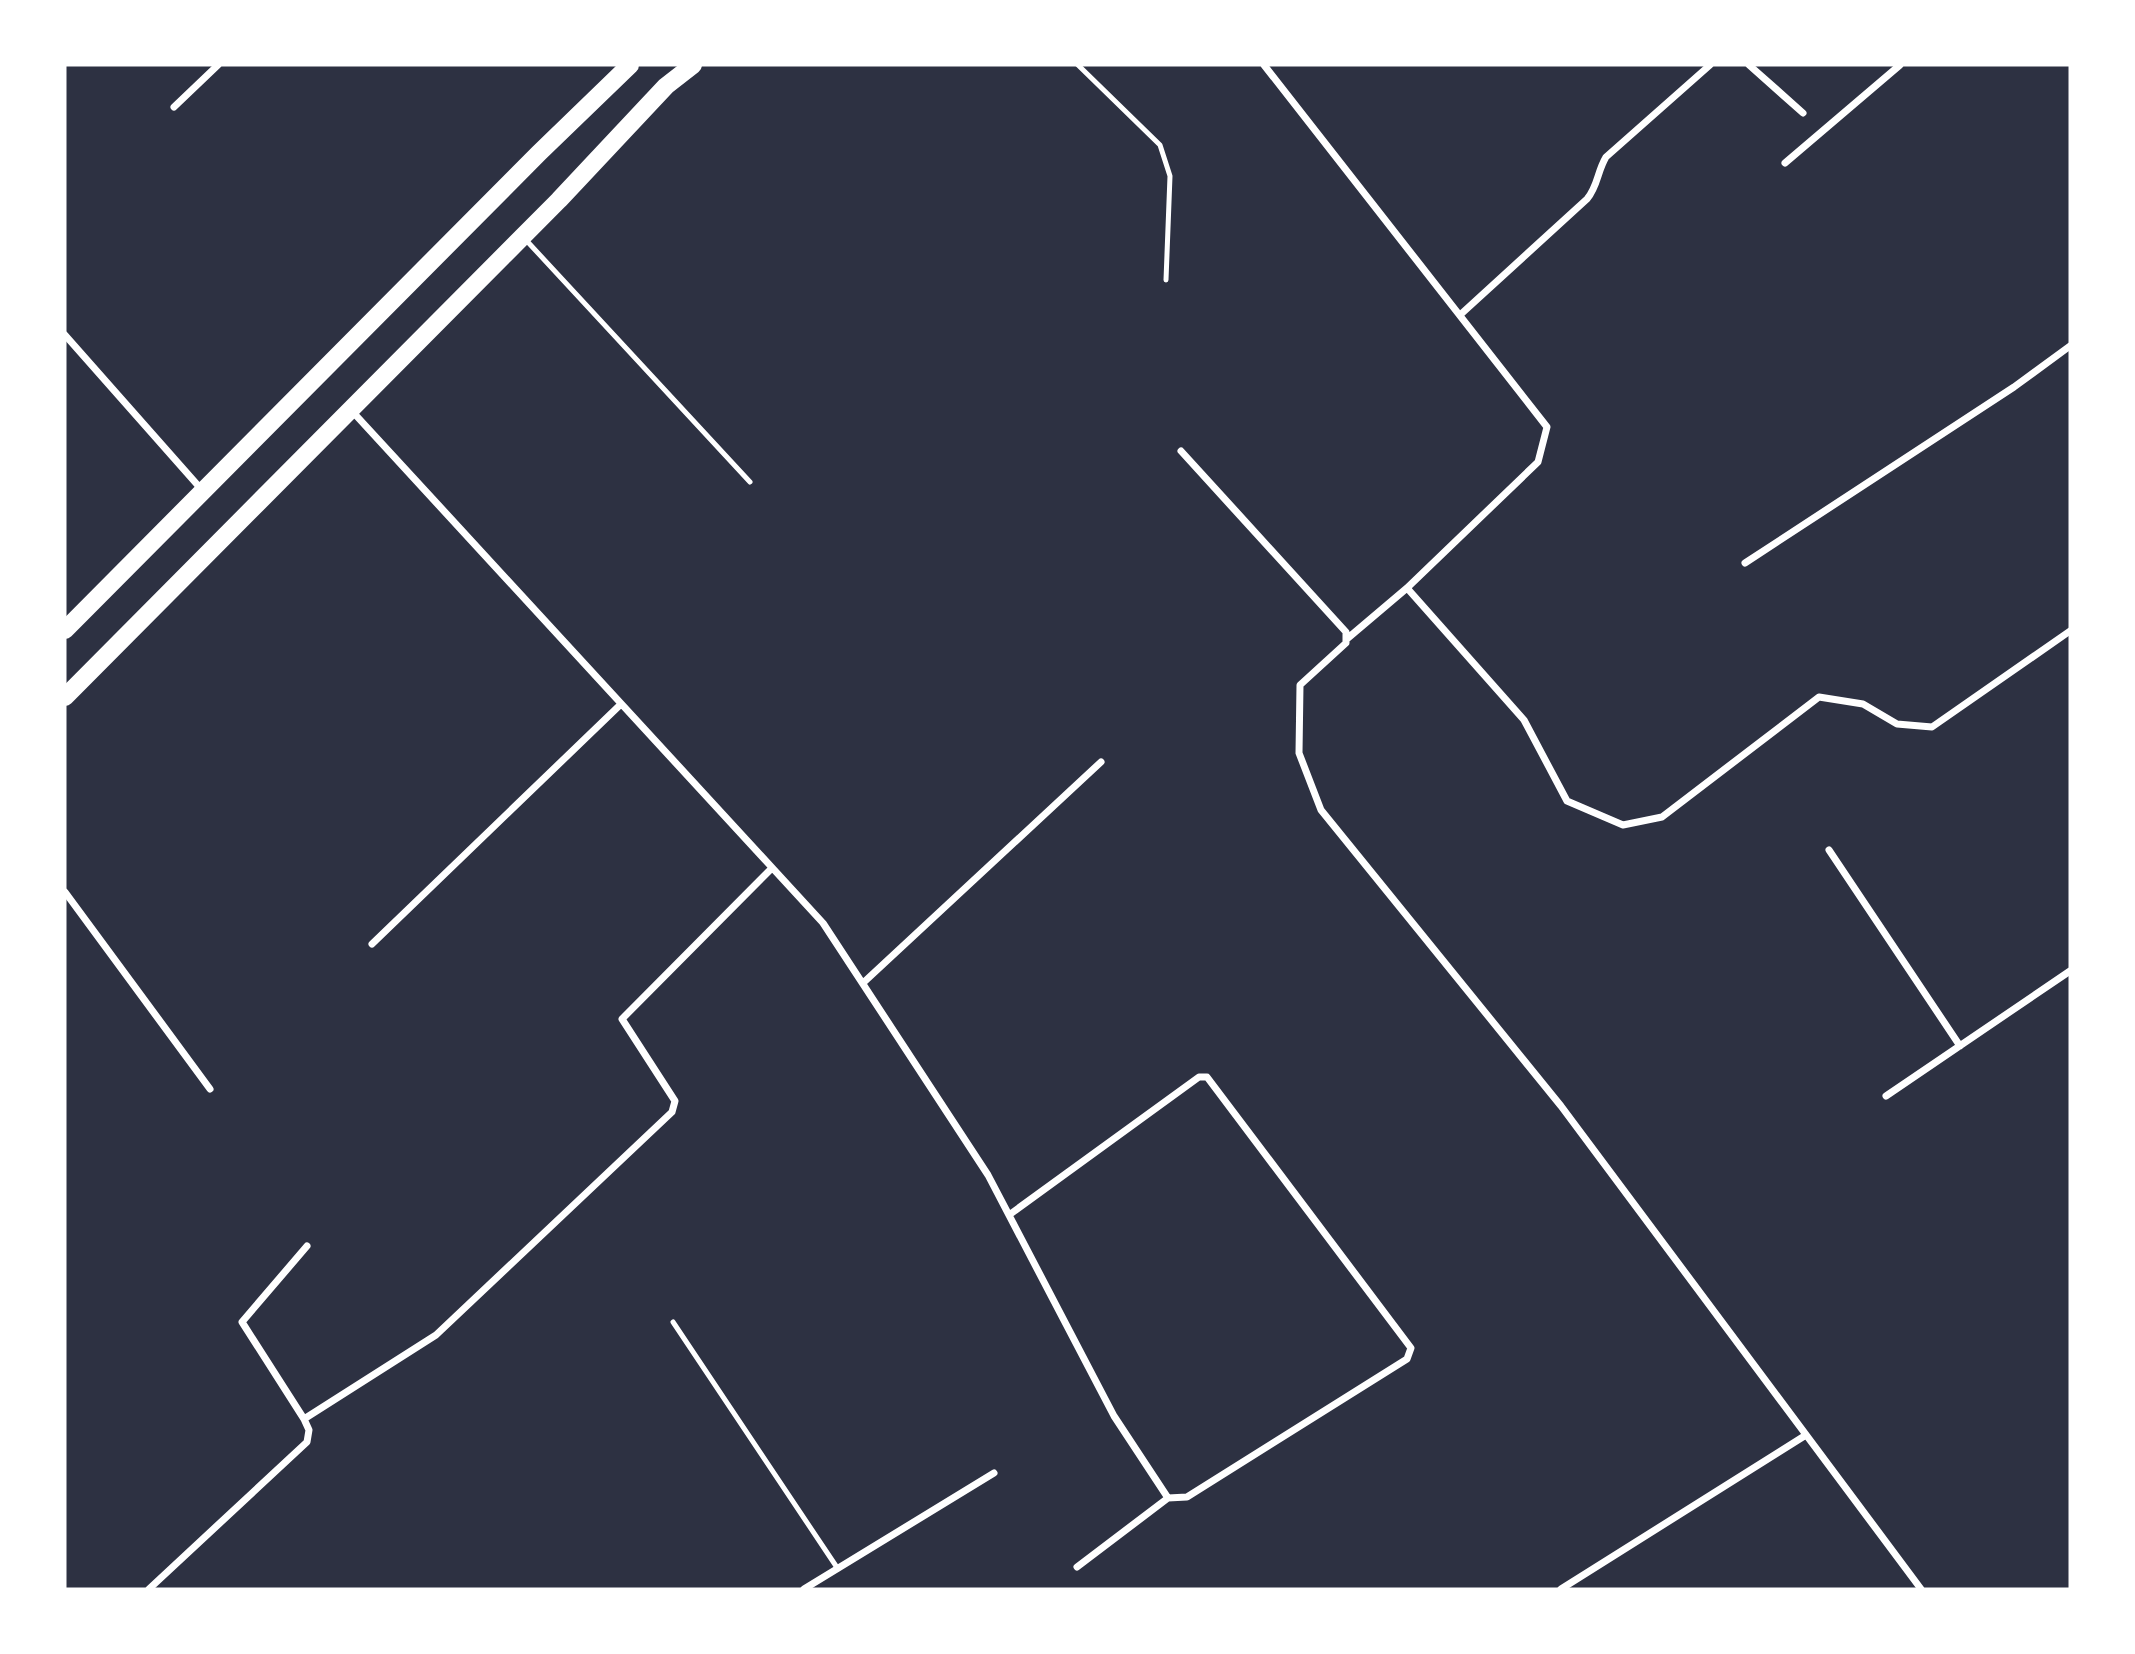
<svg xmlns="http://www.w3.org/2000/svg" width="2135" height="1654" font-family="Barlow,sans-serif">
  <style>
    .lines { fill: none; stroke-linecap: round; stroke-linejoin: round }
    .service { stroke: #fff; stroke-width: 5 }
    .minor { stroke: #fff; stroke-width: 7 }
    .primary { stroke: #fff; stroke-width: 18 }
  </style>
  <rect width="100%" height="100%" fill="#2d3142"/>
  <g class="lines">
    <!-- service -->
    <path class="service" d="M1078,65l82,80 10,31 -4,104
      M525,239l225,243
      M673,1322l165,247"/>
    <!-- minor -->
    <path class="minor" d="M1264,65l283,362 -9,35 -131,126 -59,50
      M1749,65l54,48
      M174,107l44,-42
      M1785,163l115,-98
      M1460,315l127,-116c11,-13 10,-27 19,-42l104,-92
      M65,335l137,155
      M351,410l472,513 165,252 126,241 54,82 -91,69
      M1181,451l165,181v11l-46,42 -1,68 22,57 240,296 360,483
      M1745,563l269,-176 56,-41
      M1407,588l117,132 43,81 56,24 39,-8 157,-120 44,7 34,20 35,3 138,-96
      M1829,850l131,196
      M65,892l145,197
      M372,944l248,-239
      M863,983l238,-221
      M1886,1096l184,-125
      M1009,1215l190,-138h8l204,271 -4,11 -220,138 -19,1
      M304,1419l132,-84 236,-223 3,-11 -53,-82 150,-151
      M149,1589l158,-147 2,-12 -5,-11 -62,-97 65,-76
      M804,1589l190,-116
      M1561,1589l245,-154"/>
    <!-- primary -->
    <path class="primary" d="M65,630l474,-477 91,-88
      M65,697l494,-497 107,-114 27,-21"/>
  </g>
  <!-- border -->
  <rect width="2135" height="1654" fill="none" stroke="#ffffff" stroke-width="133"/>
</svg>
